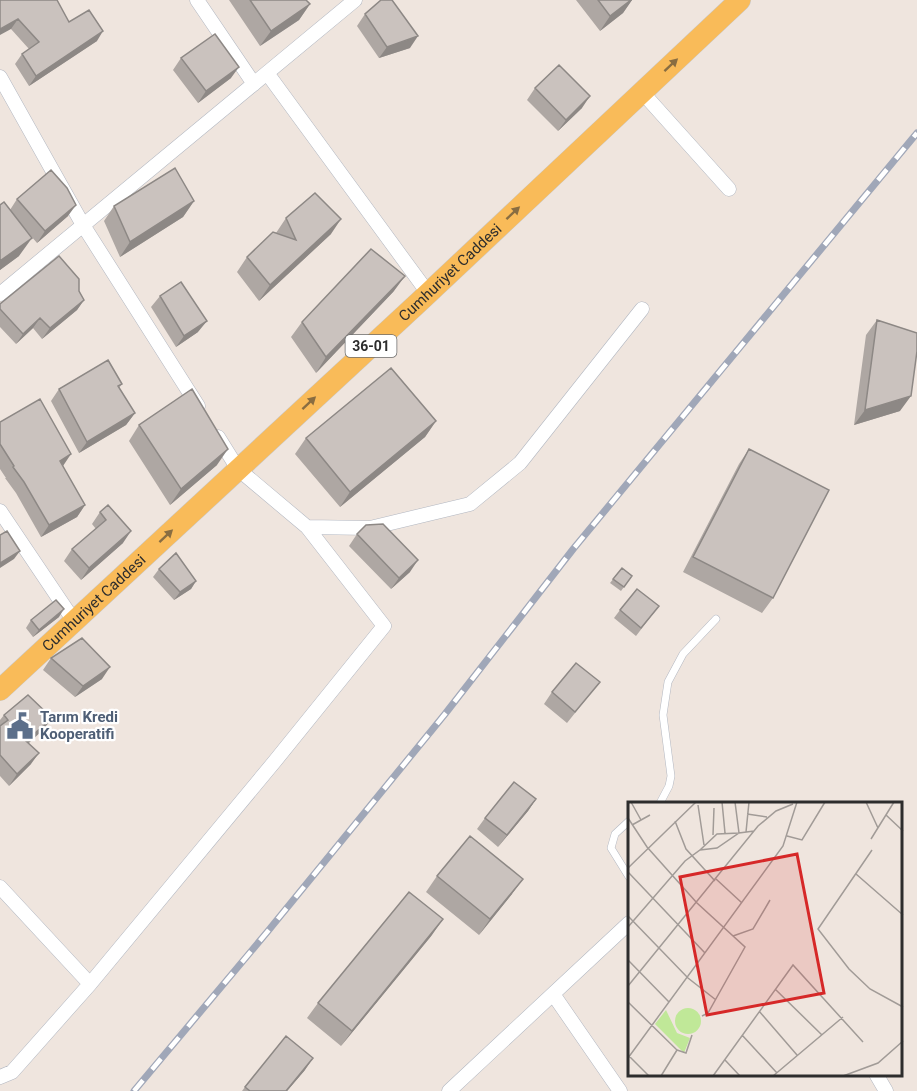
<svg xmlns="http://www.w3.org/2000/svg" width="917" height="1091" font-family="Roboto,sans-serif">
  <style>
    .lines { fill: none; stroke-linecap: round; stroke-linejoin: round }
    .lane-casing { stroke: #b2b7c1; stroke-width: 8 }
    .street-casing { stroke: #b2b7c1; stroke-width: 15 }
    .primary-casing { stroke: #c8c8c8; stroke-width: 22 }
    .lane { stroke: #fff; stroke-width: 7 }
    .street { stroke: #fff; stroke-width: 14 }
    .primary { stroke: #f9bb59; stroke-width: 21 }
    .rail-casing { stroke: #a0a7b8; stroke-width: 7 }
    .rail { stroke: #fff; stroke-width: 4.5; stroke-dasharray: 14; stroke-linecap: butt }
    .wall { fill: #aea7a3 }
    .shaded-wall { fill: #8d8885 }
    .building { fill: #cac2be; stroke: #8d8885; stroke-width: 1.5 }
    .oneway { fill: #896d41 }
    .labels { text-anchor: middle; stroke-width: 4.5; stroke-linejoin: round; paint-order: stroke }
    .shield { fill: #fff; stroke: #6c6c6c; stroke-width: 1.5 }
    .shield-label { font-size: 14px; font-weight: bold; fill: #2d2d2d }
    .street-label { font-size: 15px; fill: #2d2d2d; stroke: #fff }
    .service-label { font-size: 15px; font-weight: bold; fill: #4e5e75; stroke: #fff; text-anchor: start }
    .inset-road { fill: none; stroke: #a19b97; stroke-width: 1.5 }
    .view { fill: #d62828; fill-opacity: 0.15; stroke: #d62828; stroke-width: 3 }
    .inset-edge { fill: none; stroke: #2d2d2d; stroke-width: 3 }
  </style>
  <rect width="100%" height="100%" fill="#efe5de"/>
  <g class="lines">
    <defs>
      <path id="lane" d="M660,803l9,-17 2,-10 -8,-61 5,-33 15,-28 33,-35
        M629,821l-14,13 -4,14 18,29"/>
      <path id="street" d="M197,0l57,84
        M267,73l161,220
        M0,77l83,148 115,181
        M642,92l87,97
        M0,294l355,-294
        M0,511l74,110
        M307,527l63,1 100,-24 50,-41 122,-154
        M0,887l90,97
        M553,994l67,97
        M876,1074l10,17
        M0,1077l12,-5 78,-88 185,-223 109,-135 -77,-99 -69,-58 -20,-32
        M449,1091l180,-168"/>
      <g id="primary">
        <path id="s1" d="M0,690l419,-388 321,-302"/>
      </g>
    </defs>
    <!-- lane casing -->
    <use href="#lane" class="lane-casing"/>
    <!-- street casing -->
    <use href="#street" class="street-casing"/>
    <!-- primary casing -->
    <use href="#primary" class="primary-casing"/>
    <!-- lane -->
    <use href="#lane" class="lane"/>
    <!-- street -->
    <use href="#street" class="street"/>
    <!-- primary -->
    <use href="#primary" class="primary"/>
    <defs>
      <path id="rail" d="M134,1091l134,-160 177,-217 129,-166 343,-415"/>
    </defs>
    <!-- rail casing -->
    <use href="#rail" class="rail-casing"/>
    <!-- rail -->
    <use href="#rail" class="rail"/>
  </g>
  <!-- wall -->
  <path class="wall" d="M0,0l69,22 28,19 -68,45 -14,-22 7,-10 7,-5 -18,-20z
    M229,0h77l4,4 -11,16 -39,26z
    M576,0h56l-9,13 -23,18z
    M365,14l45,34 -31,10 -22,-32z
    M181,58l50,20 -33,25 -25,-33z
    M535,88l47,20 -24,23 -31,-31z
    M17,199l51,17 -31,27 -11,-13 -7,26 -19,14v-65l10,5z
    M194,201l-11,16 -63,40 -16,-36 10,-15z
    M286,218l45,16 -72,67 -22,-29 10,-15 29,-24z
    M79,291l5,9 -7,10 -35,29 -9,-11 -17,16 -16,-17v-23z
    M394,291l-78,82 -25,-36 11,-15z
    M160,296l38,36 -22,15 -25,-40z
    M877,320l23,91 -46,14 12,-90z
    M122,384l-3,4 16,25 -9,12 -47,28 -28,-52 8,-12z
    M436,421l-11,16 -85,70 -45,-53 11,-16z
    M0,422l62,44 23,39 -8,12 -36,20 -25,-44 -11,-15h1l-6,-9z
    M139,425l78,40 -47,40 -41,-64z
    M749,449l24,149 -11,15 -79,-41 56,-108z
    M108,505l15,38 -42,37 -17,-19 8,-12 24,-20 -4,-5 8,-12z
    M357,534l53,38 -19,17 -42,-43z
    M622,568l10,8 -11,15 -11,-8z
    M159,569l37,12 -5,8 -17,11 -21,-23z
    M659,606l-23,30 -22,-18 6,-8z
    M59,617l-26,20 -7,-9 5,-8z
    M51,658l51,21 -27,18 -32,-27z
    M552,692l39,1 -24,30 -23,-19z
    M4,715l40,14 -15,14 2,21 -22,22 -9,-10v-56z
    M536,799l-8,12 -30,36 -21,-18 8,-11z
    M437,876l75,18 -33,41 -53,-43z
    M432,935l-91,111 -34,-28 11,-15z
    M305,1070l-18,21h-45l3,-4z"/>
  <!-- shaded-wall -->
  <path class="shaded-wall" d="M631,0h1l-9,13 -23,18 10,-15z
    M310,4l-11,16 -39,26 11,-15z
    M18,19l-7,10 -11,6v-6z
    M103,31l-6,10 -68,45 7,-10z
    M418,36l-8,12 -31,10 8,-11z
    M239,67l-8,11 -33,25 8,-12z
    M590,96l-8,12 -24,23 8,-11z
    M194,201l-11,16 -63,40 10,-15z
    M76,205l-8,11 -31,27 8,-12z
    M341,219l-10,15 -72,67 11,-16z
    M32,238l-13,18 -19,14v-9z
    M405,276l-11,15 -78,82 10,-16z
    M84,300l-7,10 -35,29 8,-11z
    M40,318l-7,10 -17,16 7,-10z
    M207,321l-9,11 -22,15 8,-11z
    M911,396l-11,15 -46,14 11,-15z
    M135,413l-9,12 -47,28 8,-11z
    M436,421l-11,16 -85,70 10,-15z
    M228,449l-11,16 -47,40 11,-16z
    M71,454l-8,12 -3,-5z
    M85,505l-8,12 -36,20 8,-12z
    M131,531l-8,12 -42,37 8,-12z
    M20,551l-6,8 -14,9v-5z
    M418,560l-8,12 -19,17 8,-11z
    M196,581l-5,8 -17,11 6,-8z
    M64,609l-5,8 -26,20 6,-7z
    M110,667l-8,12 -27,18 8,-11z
    M52,718l-8,11 -26,23 8,-11z
    M39,753l-8,11 -22,22 8,-12z
    M536,799l-8,12 -30,36 9,-12z
    M523,879l-11,15 -33,41 11,-16z
    M443,919l-11,16 -91,111 11,-15z
    M313,1058l-8,12 -18,21h-1z"/>
  <!-- building -->
  <path class="building" d="M0,0h57l12,22 20,-12 14,21 -67,45 -14,-22 17,-12 -21,-23 -18,10z
    M250,0h56l4,4 -39,27z
    M381,0h11l26,36 -31,11 -22,-33z
    M598,0h33l-21,16z
    M215,34l24,33 -33,24 -25,-33z
    M559,65l31,31 -24,24 -31,-32z
    M175,168l19,33 -64,41 -16,-36z
    M51,170l16,18 9,17 -31,26 -28,-32z
    M315,193l26,26 -71,66 -23,-28 26,-25 23,8 -10,-22z
    M4,202l28,36 -32,23v-56z
    M371,249l34,27 -79,81 -24,-35z
    M59,256l20,23v12l5,9 -34,28 -10,-10 -17,16 -23,-25v-5z
    M181,282l26,39 -23,15 -24,-40z
    M877,320l40,13v18l-6,45 -46,14z
    M108,360l14,24 -4,2 17,27 -48,29 -28,-53z
    M391,368l45,53 -86,71 -44,-54z
    M192,389l36,60 -47,40 -42,-64z
    M40,399l31,55 -11,7 25,44 -36,20 -25,-43 -11,-15 1,-1 -14,-22v-22z
    M749,449l80,41 -56,108 -80,-41z
    M108,505l23,26 -42,37 -17,-19 34,-29 -6,-8z
    M383,524l35,36 -19,18 -42,-44 9,-9z
    M7,531l13,20 -20,12v-28z
    M176,553l20,28 -16,11 -21,-23z
    M622,568l10,8 -8,11 -11,-8z
    M637,589l22,17 -18,22 -21,-18z
    M56,600l8,9 -25,21 -8,-10z
    M82,638l28,29 -27,19 -32,-28z
    M576,663l24,19 -25,30 -23,-20z
    M28,695l24,23 -26,23 13,12 -22,21 -17,-19v-29l8,-6 -4,-5z
    M514,782l22,17 -29,36 -22,-17z
    M470,836l53,43 -33,40 -53,-43z
    M409,892l34,27 -91,112 -34,-28z
    M286,1036l27,22 -27,33h-36l-5,-4z"/>
  <!-- one-way arrows -->
  <defs><path id="oneway-solid" d="M-6-.8H1V-3.2L6.5 0L1 3.2V.8H-6Z" transform="scale(1.5)"/></defs>
  <g class="oneway">
    <use href="#oneway-solid" transform="translate(671 65) rotate(-43)"/>
    <use href="#oneway-solid" transform="translate(513 213) rotate(-43)"/>
    <use href="#oneway-solid" transform="translate(309 403) rotate(-43)"/>
    <use href="#oneway-solid" transform="translate(166 536) rotate(-43)"/>
  </g>
  <!-- icons -->
  <defs>
    <symbol id="civic-bare" viewBox="-9 -9 18 18"><path d="M-.6-6.5H3V-4.5H.6V-3L4-1V1h2V6H-6V1h2V-1L-.6-3ZM-1.2 2.5V6h2.4V2.5Z" fill="#5c6f8a" stroke="#fff" stroke-width="2.5" paint-order="stroke"/></symbol>
  </defs>
  <g fill-rule="evenodd">
    <use href="#civic-bare" x="1" y="707" width="38" height="38"/>
  </g>
  <g class="labels">
    <!-- shield labels -->
    <rect class="shield" x="345.5" y="335" width="51" height="22" rx="4.5"/>
    <g class="shield-label">
      <text x="371" y="351">36-01</text>
    </g>
    <!-- street labels -->
    <g class="street-label">
      <text dy="5" stroke="none"><textPath href="#s1" startOffset="614">Cumhuriyet Caddesi</textPath></text>
      <text dy="5" stroke="none"><textPath href="#s1" startOffset="128">Cumhuriyet Caddesi</textPath></text>
    </g>
    <!-- service labels -->
    <g class="service-label">
      <text x="40" y="722">Tarım Kredi<tspan x="40" dy="17">Kooperatifi</tspan></text>
    </g>
  </g>
  <!-- overview -->
  <g transform="translate(628 802)">
    <rect width="274" height="274" fill="#efe5de"/>
    <path d="M47 219a13 13 0 1 1 26 0a13 13 0 1 1-26 0ZM38,208l11,23 13,5 -6,15 -29,-29z" fill="#c0e898"/>
    <path class="inset-road" d="M3,0l10,18M94,0l3,31M238,0l12,26M70,3l6,40M119,12l20,3M258,13l17,16M0,16l19,29 50,56 48,44 -37,66 -6,3M47,19l11,28 29,32M4,23l18,-10M118,30l3,-30M85,33l1,-27M159,34l15,4 23,-38M243,37l23,-37M72,48l17,-16 22,-1 -4,-31M244,48l-54,79 31,40 21,20 33,18M0,66l68,-66M0,70l77,81M228,72l47,41M88,77l26,24M0,114l60,62 28,22M0,125l57,-66 15,-11 17,-2 22,-15 15,-2M105,134l20,-7 17,-29M0,158l41,42M0,184l130,-160 18,-15 17,-7M147,187l47,46M0,200l49,48 -16,26M131,209l38,44M114,233l35,38M49,248l9,3 6,-18M0,253l21,21M0,256l155,-212 14,-44M97,258l15,16M85,274l80,-111 70,77M145,274l70,-59M215,274l35,-13 25,-22"/>
    <path class="view" d="M169,52l27,139 -117,22 -27,-138z"/>
    <rect width="274" height="274" class="inset-edge"/>
  </g>
</svg>
